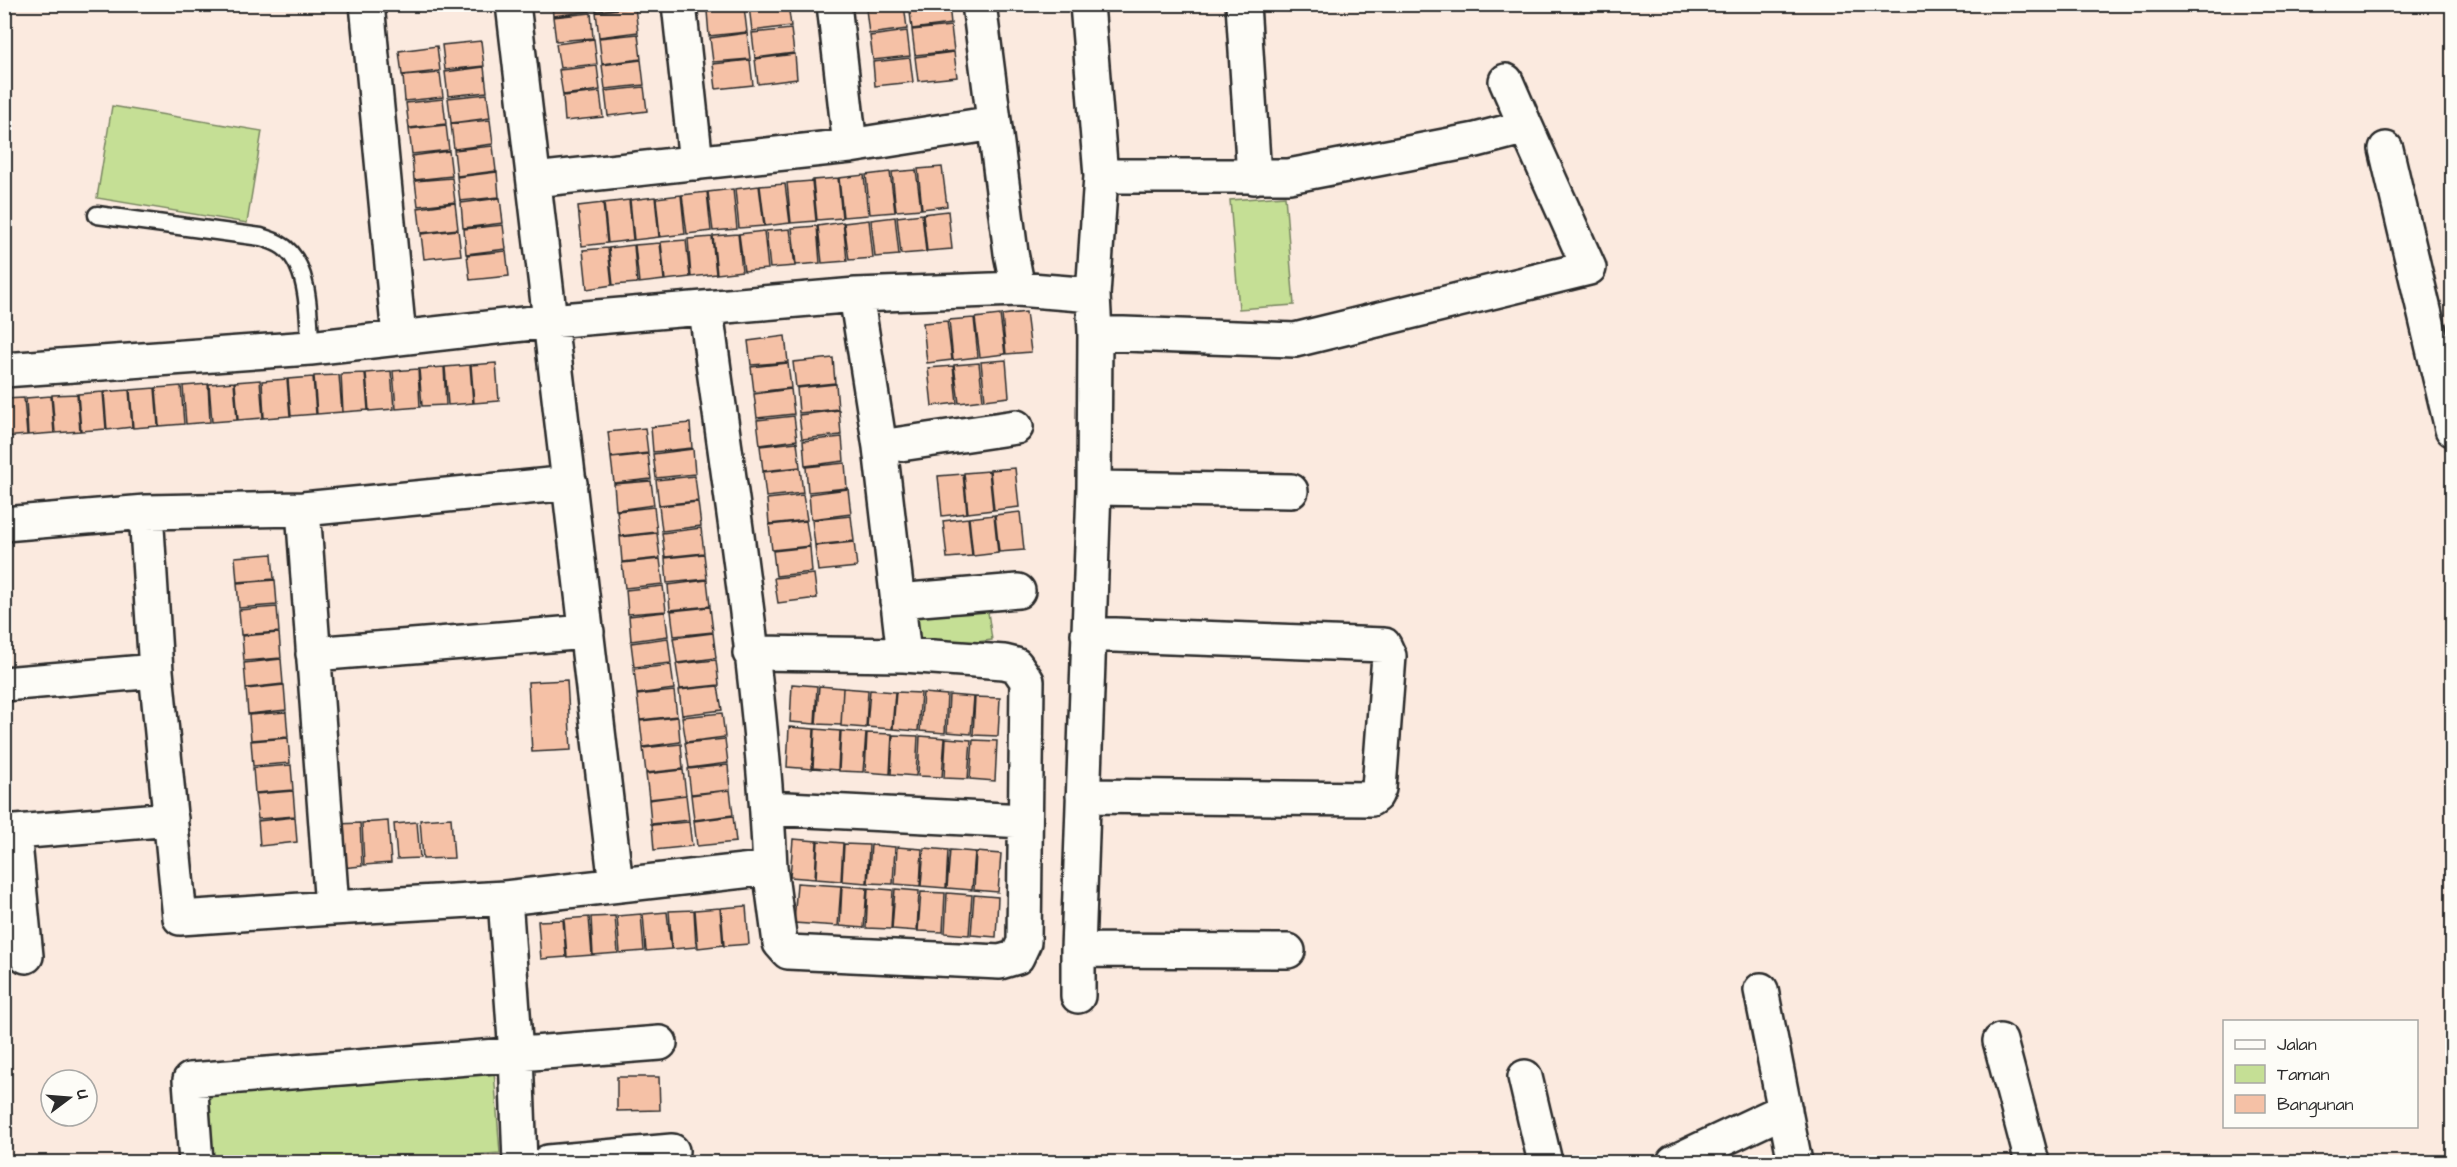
<svg xmlns="http://www.w3.org/2000/svg" width="2457" height="1167" font-family="'Architects Daughter',sans-serif">
  <style>
    .green { fill: #c5df95; stroke: #788560; stroke-width: 1.5 }
    .building { fill: #f5c1a6; stroke: #2b2b2b; stroke-width: 1.5 }
    .lines { fill: none; stroke-linecap: round; stroke-linejoin: round }
    .service-casing { stroke: #2b2b2b; stroke-width: 21 }
    .minor-casing { stroke: #2b2b2b; stroke-width: 38 }
    .service { stroke: #fdfcf7; stroke-width: 16 }
    .minor { stroke: #fdfcf7; stroke-width: 33 }
  </style>
  <rect width="100%" height="100%" fill="#fbeadf"/>
  <filter id="ink" filterUnits="userSpaceOnUse"><feTurbulence type="fractalNoise" baseFrequency=".0167" numOctaves="2"/><feDisplacementMap in="SourceGraphic" scale="12" xChannelSelector="R" yChannelSelector="G"/><feConvolveMatrix kernelMatrix="1 2 1 2 8 2 1 2 1" color-interpolation-filters="sRGB"/></filter>
  <g filter="url(#ink)">
    <!-- green -->
    <path class="green" d="M112,106l150,25 -15,92 -150,-25z
      M1285,196l9,109 -55,4 -9,-109z
      M987,605l5,35 -74,10 -4,-36z
      M494,1071l6,82 -129,9h-164l-6,-71z"/>
    <!-- building -->
    <path class="building" d="M552,4h38v7l-37,5z
      M595,4h40v2l-39,5z
      M706,4h38v2l-38,4z
      M763,4h25l3,22 -39,5 -3,-25z
      M904,4l3,25 -38,5 -3,-25z
      M909,4h40l2,20 -39,5z
      M635,7l3,25 -39,5 -3,-25z
      M744,7l3,25 -38,4 -2,-25z
      M591,13l2,25 -37,3 -3,-24z
      M951,26l3,25 -39,4 -3,-25z
      M791,29l3,24 -39,5 -3,-25z
      M907,31l3,25 -37,4 -3,-24z
      M747,33l3,26 -37,3 -3,-24z
      M638,34l3,25 -39,5 -3,-26z
      M594,39l3,25 -37,4 -4,-24z
      M481,41l3,25 -39,4 -3,-25z
      M437,46l3,25 -38,4 -3,-24z
      M954,52l3,25 -39,4 -3,-24z
      M795,54l2,25 -39,5 -3,-25z
      M910,58l3,24 -38,4 -2,-24z
      M641,60l3,25 -39,4 -3,-24z
      M750,60l3,25 -37,4 -3,-25z
      M597,66l3,24 -37,5 -4,-25z
      M484,67l3,25 -39,4 -3,-24z
      M440,73l3,24 -38,4 -2,-25z
      M644,87l3,24 -39,5 -3,-25z
      M600,92l3,25 -38,4 -2,-25z
      M487,94l3,24 -39,5 -3,-25z
      M443,99l3,25 -37,4 -3,-25z
      M490,120l3,24 -39,5 -3,-25z
      M446,125l3,25 -37,4 -3,-25z
      M493,146l3,25 -39,5 -3,-26z
      M449,151l3,25 -38,4 -2,-24z
      M942,167l5,39 -25,3 -4,-40z
      M916,170l5,39 -25,2 -4,-39z
      M497,172l2,25 -39,4 -3,-24z
      M890,172l5,40 -25,2 -4,-39z
      M864,175l4,40 -25,2 -4,-39z
      M452,178l3,24 -37,4 -3,-25z
      M838,178l4,40 -25,2 -4,-40z
      M812,181l4,40 -25,2 -4,-40z
      M785,184l5,39 -25,3 -5,-40z
      M759,186l5,40 -25,2 -4,-39z
      M733,189l4,40 -24,2 -5,-39z
      M707,192l4,39 -24,3 -5,-39z
      M681,195l4,39 -25,3 -4,-39z
      M655,197l4,40 -25,3 -4,-40z
      M500,198l3,25 -40,5 -2,-25z
      M629,200l4,40 -25,3 -4,-40z
      M455,203l3,26 -37,4 -3,-25z
      M603,203l4,40 -25,3 -4,-40z
      M948,211l4,38 -25,2 -4,-37z
      M922,214l4,38 -25,2 -4,-37z
      M895,217l4,38 -24,2 -4,-37z
      M869,220l4,38 -24,2 -5,-37z
      M843,222l4,39 -25,2 -4,-37z
      M503,225l3,24 -40,5 -2,-25z
      M817,226l3,37 -24,2 -4,-37z
      M790,229l5,37 -25,2 -4,-37z
      M458,230l3,25 -37,4 -3,-25z
      M764,231l4,38 -24,2 -5,-37z
      M738,234l4,37 -25,3 -4,-38z
      M712,237l4,37 -25,3 -3,-38z
      M686,240l4,37 -25,3 -4,-38z
      M660,243l4,37 -25,3 -4,-38z
      M634,245l3,38 -24,2 -4,-37z
      M608,248l4,37 -25,4 -4,-39z
      M506,251l3,25 -39,4 -3,-25z
      M1026,312l5,40 -25,2 -4,-39z
      M1000,315l5,39 -25,3 -5,-39z
      M974,318l4,39 -25,3 -4,-40z
      M947,321l5,39 -25,3 -4,-40z
      M785,336l3,26 -37,3 -3,-24z
      M833,358l2,25 -39,4 -3,-25z
      M1006,360l3,37 -24,3 -4,-38z
      M496,363l3,38 -25,2 -3,-38z
      M788,363l3,25 -37,4 -3,-25z
      M979,363l4,37 -24,3 -5,-38z
      M470,365l3,38 -25,2 -3,-38z
      M953,366l4,37 -25,3 -4,-38z
      M444,367l2,38 -24,1 -3,-37z
      M418,369l2,38 -24,2 -3,-38z
      M391,371l3,38 -25,2 -3,-38z
      M365,373l3,37 -25,2 -2,-38z
      M339,375l3,37 -25,2 -3,-38z
      M313,377l3,37 -25,2 -3,-37z
      M287,379l3,37 -26,2 -2,-37z
      M260,380l3,38 -25,2 -3,-38z
      M234,382l3,38 -25,2 -3,-38z
      M208,384l2,38 -24,2 -3,-38z
      M836,384l2,25 -39,4 -2,-25z
      M181,386l3,38 -25,2 -3,-38z
      M155,388l3,38 -25,2 -3,-38z
      M791,389l3,25 -37,4 -3,-24z
      M129,390l3,37 -25,3 -3,-38z
      M103,392l3,37 -25,2 -3,-37z
      M77,394l3,37 -25,2 -3,-38z
      M51,396l3,37 -26,2 -2,-37z
      M24,398l3,37 -23,2v-38z
      M839,410l2,25 -39,4 -3,-24z
      M794,416l3,24 -37,5 -3,-25z
      M690,423l2,25 -39,4 -2,-25z
      M645,428l3,25 -37,4 -3,-25z
      M842,437l2,24 -39,5 -2,-25z
      M797,442l3,25 -37,4 -3,-25z
      M693,449l2,25 -39,4 -3,-24z
      M648,454l3,25 -37,4 -3,-25z
      M845,463l2,25 -39,4 -2,-25z
      M800,468l3,25 -37,4 -3,-25z
      M1015,468l4,39 -25,3 -4,-40z
      M989,471l4,39 -25,3 -4,-40z
      M963,474l4,39 -25,3 -4,-40z
      M695,476l3,25 -39,4 -3,-25z
      M651,481l3,24 -38,5 -2,-26z
      M848,489l3,25 -40,5 -2,-25z
      M803,495l4,25 -38,4 -2,-25z
      M698,502l3,24 -39,5 -3,-25z
      M654,507l3,25 -37,4 -3,-25z
      M1020,512l4,38 -25,2 -4,-37z
      M994,515l4,38 -25,3 -4,-38z
      M851,516l3,25 -39,4 -3,-25z
      M968,518l4,38 -25,2 -4,-37z
      M806,521l4,25 -38,4 -3,-25z
      M701,528l3,25 -39,4 -3,-24z
      M657,533l3,25 -38,4 -2,-25z
      M854,542l3,25 -39,4 -3,-25z
      M810,547l2,25 -36,4 -3,-25z
      M272,554l2,25 -37,3 -2,-25z
      M704,554l3,25 -40,4 -2,-25z
      M660,559l3,25 -38,4 -3,-25z
      M814,574l3,24 -39,5 -4,-25z
      M275,580l2,25 -38,3 -2,-25z
      M707,580l3,26 -40,4 -2,-25z
      M663,586l3,25 -38,3 -2,-24z
      M277,607l2,25 -38,3 -2,-25z
      M710,607l3,25 -39,4 -3,-25z
      M665,612l3,24 -37,5 -2,-25z
      M279,633l2,25 -37,3 -2,-25z
      M713,633l3,25 -39,5 -4,-25z
      M668,638l3,25 -37,4 -3,-24z
      M281,659l2,25 -37,4 -2,-25z
      M716,660l3,25 -39,4 -4,-25z
      M671,665l3,24 -37,5 -3,-25z
      M567,680l4,70 -39,2 -4,-70z
      M792,684l25,2 -2,38 -25,-2z
      M284,685l2,25 -38,4 -2,-25z
      M718,686l4,24 -40,5 -3,-25z
      M819,686l24,2 -2,37 -25,-1z
      M843,688l25,2 -2,38 -25,-2z
      M870,690l25,2 -3,37 -25,-2z
      M674,691l3,25 -37,4 -3,-25z
      M896,692l25,1 -3,38 -25,-2z
      M923,693l24,2 -2,38 -25,-2z
      M949,695l25,2 -3,37 -24,-2z
      M975,697l25,1 -2,38 -25,-1z
      M286,712l2,25 -37,3 -2,-25z
      M722,713l3,24 -39,5 -4,-25z
      M678,717l2,25 -37,5 -3,-26z
      M789,727l25,2 -2,40 -25,-2z
      M815,729l25,2 -2,39 -25,-2z
      M841,731l25,2 -3,39 -24,-1z
      M867,733l25,1 -2,40 -25,-2z
      M893,735l25,1 -2,40 -25,-2z
      M920,736l25,2 -3,39 -24,-1z
      M288,738l2,25 -37,3 -2,-25z
      M946,738l25,2 -3,39 -24,-1z
      M725,739l3,24 -39,5 -4,-25z
      M973,740l24,1 -2,40 -25,-2z
      M681,744l2,25 -37,4 -3,-25z
      M291,765l2,25 -38,3 -2,-25z
      M728,765l2,25 -39,4 -3,-25z
      M683,770l3,25 -37,4 -3,-25z
      M730,790l3,25 -39,5 -3,-25z
      M293,791l2,25 -37,3 -3,-25z
      M686,795l3,25 -38,4 -2,-24z
      M733,816l3,26 -39,4 -3,-25z
      M295,817l2,25 -37,4 -2,-25z
      M451,818l3,40 -31,1 -3,-39z
      M388,821l3,42 -27,2 -2,-42z
      M417,822l3,36 -23,1 -3,-35z
      M689,822l3,24 -38,4 -2,-25z
      M360,823l2,43 -21,2 -3,-44z
      M793,839l24,2 -2,38 -25,-2z
      M818,841l25,2 -2,38 -25,-2z
      M844,844l25,1 -2,38 -25,-2z
      M871,845l24,2 -2,37 -25,-1z
      M897,847l25,2 -2,37 -25,-2z
      M924,848l24,2 -2,38 -25,-2z
      M950,850l25,2 -3,38 -25,-2z
      M976,852l25,2 -3,38 -24,-2z
      M797,883l44,3 -3,40 -44,-3z
      M842,886l25,2 -3,40 -24,-2z
      M868,888l25,2 -2,39 -25,-1z
      M895,889l24,2 -2,40 -25,-2z
      M921,892l24,1 -2,39 -25,-1z
      M947,893l25,2 -3,40 -24,-2z
      M974,895l24,2 -2,40 -25,-2z
      M746,906l3,38 -25,2 -3,-38z
      M720,908l3,37 -25,3 -3,-38z
      M694,910l2,37 -24,2 -3,-38z
      M667,912l4,37 -25,2 -3,-37z
      M641,914l3,37 -24,2 -3,-37z
      M615,916l3,37 -25,2 -2,-38z
      M589,917l3,38 -25,2 -3,-38z
      M563,920l3,37 -25,2 -3,-38z
      M617,1077h42l1,33 -43,1z"/>
    <g class="lines">
      <defs>
        <path id="service" d="M97,215l164,22c6,2 13,4 18,7 31,16 30,74 31,104"/>
        <path id="minor" d="M367,4l32,333
          M513,4l103,881
          M679,4l17,159
          M834,4l16,142
          M1087,4l14,172
          M1243,4l11,173
          M1506,81l20,46
          M2386,149l66,280
          M534,180l316,-34 144,-23
          M1018,289l75,6 2,38 -1,155 -16,462v46
          M856,295l24,152 24,208
          M1093,295l8,-119h188l187,-36 50,-13 63,141 -294,72 -200,-7
          M706,310c24,185 56,371 64,558
          M4,370l306,-22 240,-27 306,-26 162,-6 -7,-36 -32,-249
          M880,447l136,-20
          M1094,488l197,3
          M303,509l29,399 173,-10
          M146,512l10,159
          M4,524l142,-12 157,-3 267,-26
          M897,601l121,-10
          M313,654l274,-22
          M4,684l152,-13 24,247 152,-10
          M1083,796l288,3 5,-4 3,-7 10,-132 -5,-11 -296,-11
          M767,808l258,13
          M4,833l167,-14
          M14,833l12,123
          M1078,950l210,1
          M1761,990l34,172
          M2000,1041l32,121
          M1525,1077l20,85
          M196,1162l-6,-82 470,-37
          M520,1162l-4,-107 -11,-157 265,-30 10,75 8,9 212,10 17,-5 7,-15 3,-261 -11,-16 -12,-3 -100,-7 -154,-2
          M548,1162l124,-11
          M1674,1162l111,-52"/>
      </defs>
      <!-- service casing -->
      <use href="#service" class="service-casing"/>
      <!-- minor casing -->
      <use href="#minor" class="minor-casing"/>
      <!-- service -->
      <use href="#service" class="service"/>
      <!-- minor -->
      <use href="#minor" class="minor"/>
    </g>
  </g>
  <!-- margin -->
  <rect width="2457" height="1167" fill="none" stroke="#fdfcf7" stroke-width="24"/>
  <rect x="12" y="12" width="2433" height="1143" fill="none" stroke="#2b2b2b" stroke-width="2" filter="url(#ink)"/>
  <!-- legend -->
  <rect x="2223" y="1020" width="195" height="108" fill="#fdfcf7" stroke="#a9a8a5" stroke-width="1.5"/>
  <rect x="2235" y="1040" width="30" height="9" fill="#fdfcf7" stroke="#a9a8a5" stroke-width="1.5"/>
  <text x="2277" y="1050" font-size="18" fill="#2b2b2b">Jalan</text>
  <rect x="2235" y="1065" width="30" height="18" fill="#c5df95" stroke="#a9a8a5" stroke-width="1.5"/>
  <text x="2277" y="1080" font-size="18" fill="#2b2b2b">Taman</text>
  <rect x="2235" y="1095" width="30" height="18" fill="#f5c1a6" stroke="#a9a8a5" stroke-width="1.5"/>
  <text x="2277" y="1110" font-size="18" fill="#2b2b2b">Bangunan</text>
  <!-- north arrow -->
  <g transform="translate(69 1098) rotate(74)"><circle r="28" fill="#fdfcf7" stroke="#a9a8a5" stroke-width="1.5"/>
  <path d="M0-4.5L10 22L0 15L-10 22Z" fill="#2b2b2b"/>
  <text y="-9" font-size="16" font-weight="bold" text-anchor="middle" fill="#2b2b2b">U</text>
  </g>
</svg>
